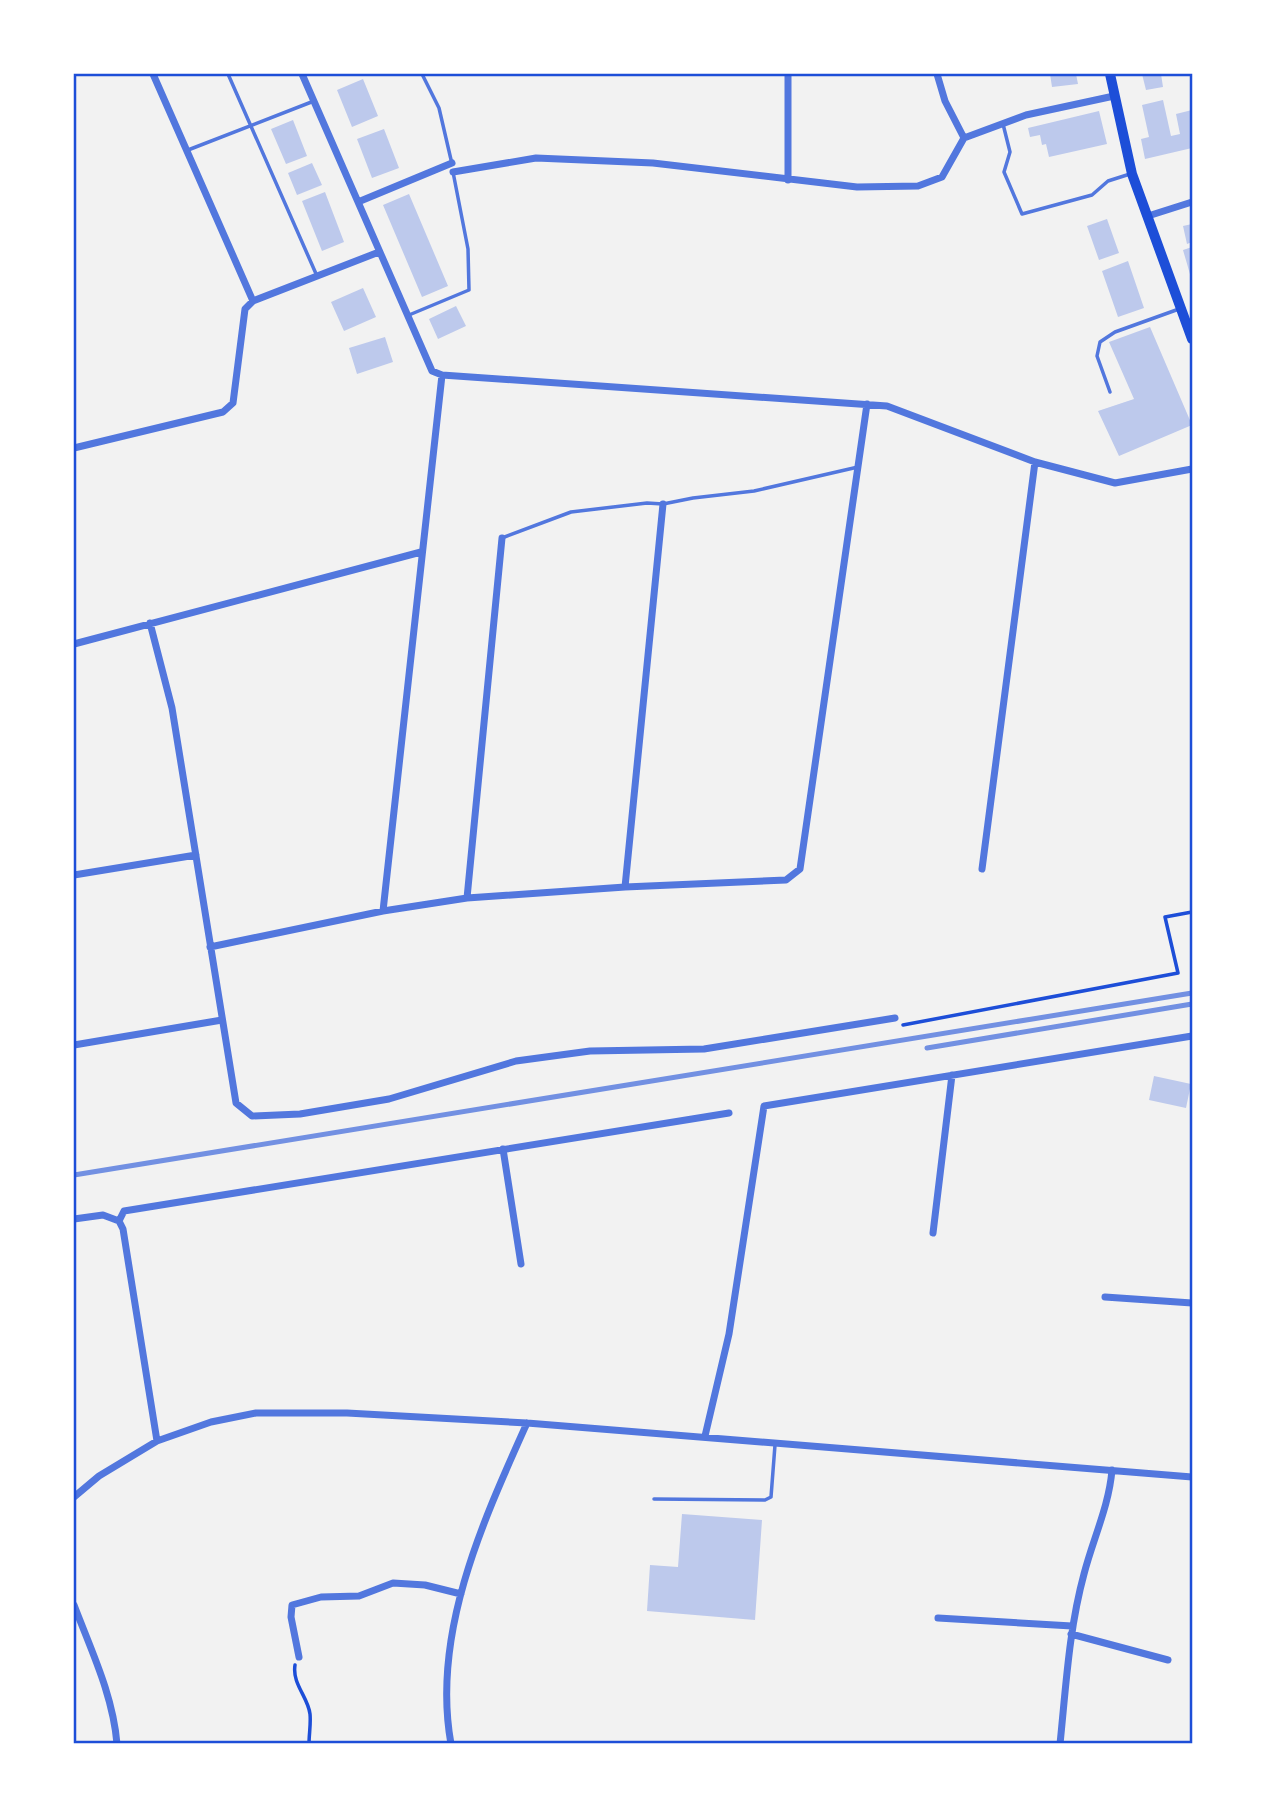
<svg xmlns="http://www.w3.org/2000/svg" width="1266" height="1817" font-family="Rubik,sans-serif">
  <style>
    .building { fill: #bdc9ec }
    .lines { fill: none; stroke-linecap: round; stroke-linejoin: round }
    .path { stroke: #1d4ed8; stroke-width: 3.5 }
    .service { stroke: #5277de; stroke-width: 3.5 }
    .minor { stroke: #5277de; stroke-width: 7 }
    .secondary { stroke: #1d4ed8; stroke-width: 10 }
    .rail { stroke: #7290e2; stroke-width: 5 }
    .neatline { fill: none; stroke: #1d4ed8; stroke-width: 2.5 }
  </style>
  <rect width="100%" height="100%" fill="#f2f2f2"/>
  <!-- building -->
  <path class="building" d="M1050,74h26l2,10 -26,3z
    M1142,74h19l2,13 -17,3z
    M363,79l15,37 -26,11 -15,-37z
    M1163,100l8,36 9,-2 -4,-20 16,-4v38l-47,11 -4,-20 8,-2 -7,-32z
    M1099,111l8,33 -58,13 -3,-13 -4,1 -2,-10 -10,2 -2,-9z
    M293,120l14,36 -21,8 -15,-35z
    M384,129l15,39 -27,10 -15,-39z
    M312,163l10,22 -25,10 -9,-22z
    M325,192l19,50 -22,9 -20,-50z
    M409,194l39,92 -26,11 -39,-92z
    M1107,219l12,34 -20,7 -12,-34z
    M1192,224v18l-5,2 -4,-18z
    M1192,247v34l-9,-31z
    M1128,261l16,47 -26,9 -16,-46z
    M363,288l13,29 -32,14 -13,-29z
    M456,306l10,20 -28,13 -9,-20z
    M1150,327l42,98 -73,31 -21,-45 36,-12 -25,-57z
    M385,337l8,25 -36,12 -8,-26z
    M1154,1076l37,8 -5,24 -37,-8z
    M682,1514l80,6 -7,100 -108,-9 3,-46 28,2z"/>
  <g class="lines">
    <!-- path -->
    <path class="path" d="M903,1025l275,-52 -13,-56 27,-5
      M295,1665c-3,19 13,32 15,49 1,10 -1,20 -1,30"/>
    <!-- service -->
    <path class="service" d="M228,74l89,202
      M422,74l17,34 13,56
      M1003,124l7,28 -6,20 18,42 70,-19 16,-14 22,-7
      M188,150l126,-49
      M409,315l60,-25 -1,-41 -15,-77
      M1110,392l-13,-36 3,-14 15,-10 64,-23
      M502,538l69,-26 76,-9 16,1 30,-6 61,-7 104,-24
      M654,1499l111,1 6,-3 4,-52"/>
    <!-- minor -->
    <path class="minor" d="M153,74l100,227
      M302,74l130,297 10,4 445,31 148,56 80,21 77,-14
      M937,74l8,27 19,37
      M453,172l83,-14 117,5 204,24 61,-1 24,-9 22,-39 62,-23 88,-19
      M788,180v-106
      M358,202l94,-39
      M1148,216l44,-14
      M74,448l149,-36 10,-9 12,-94 8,-8 126,-49
      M150,623l22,85 64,395 16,13 48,-2 89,-15 127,-38 74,-10 114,-2 191,-31
      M74,644l347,-92
      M982,869l53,-407
      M74,875l122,-20
      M625,887l38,-383
      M467,898l35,-360
      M383,911l59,-536
      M210,947l173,-36 84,-13 158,-11 161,-7 14,-11 67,-465
      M74,1045l148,-25
      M503,1149l18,115
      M74,1219l29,-4 16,6 5,-10 605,-98
      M119,1221l4,8 34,212
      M933,1233l19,-158
      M1105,1297l87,6
      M705,1436l24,-102 35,-228 428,-70
      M74,1497l25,-21 58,-35 54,-19 45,-9h91l180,10 665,54
      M74,1605c17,45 39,90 43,139
      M938,1618l134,8
      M1071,1634l97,26
      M299,1657l-8,-40 1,-12 29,-8 38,-1 34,-13 32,2 36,9
      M451,1744c-20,-110 32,-223 76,-321
      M1060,1744c6,-58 9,-115 24,-170 9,-35 25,-68 28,-104"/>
    <!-- secondary -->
    <path class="secondary" d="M1110,74l22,100 60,165"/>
    <!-- rail -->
    <path class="rail" d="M927,1048l265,-44
      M74,1175l1118,-182"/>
  </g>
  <!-- border -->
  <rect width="1266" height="1817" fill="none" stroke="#ffffff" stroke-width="150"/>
  <rect x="75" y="75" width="1116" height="1667" class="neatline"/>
</svg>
